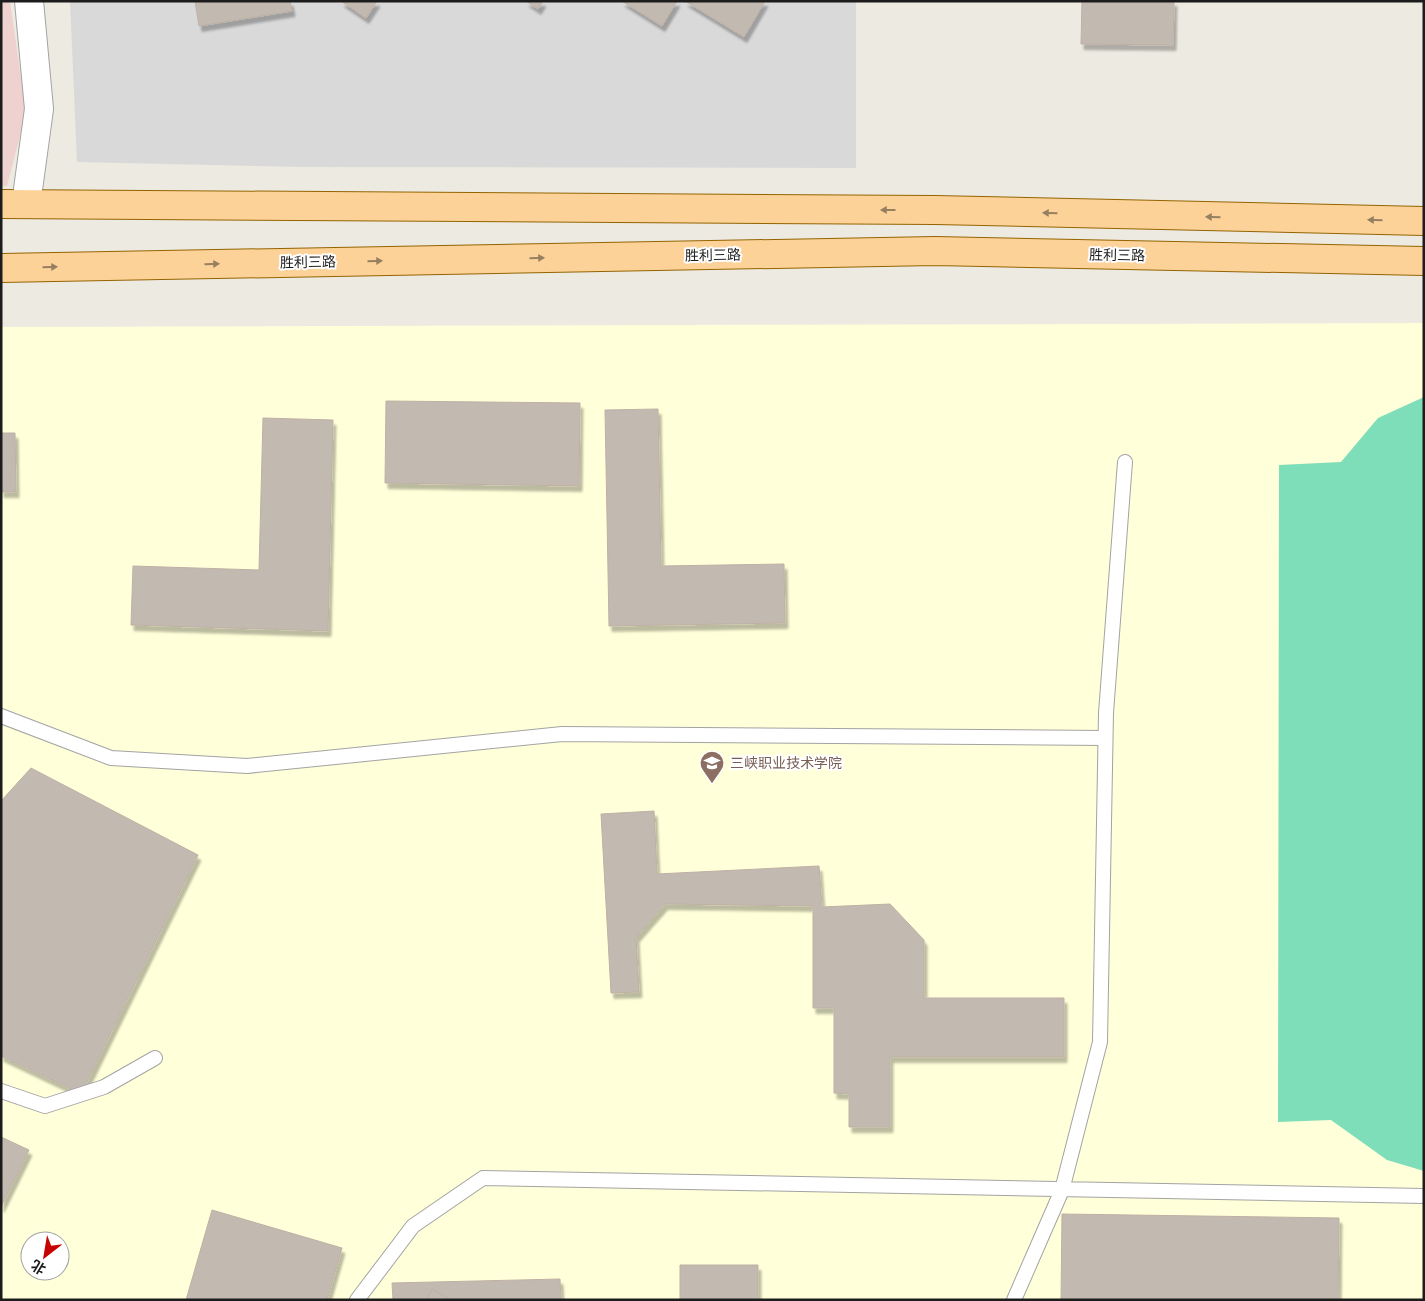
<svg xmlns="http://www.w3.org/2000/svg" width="1425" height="1301" font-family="'PT Sans Narrow','Noto Sans SC',sans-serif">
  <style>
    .residential { fill: #dad9d9 }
    .commercial { fill: #efd1d0 }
    .education { fill: #ffffd9; fill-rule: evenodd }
    .pitch { fill: #7edeba }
    .building { fill: #c2b9b1; stroke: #bfb0a4; filter: url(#shadow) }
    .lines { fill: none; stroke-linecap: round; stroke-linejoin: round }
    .service-casing { stroke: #a3a3a3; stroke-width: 16 }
    .minor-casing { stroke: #a3a3a3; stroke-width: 30 }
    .primary-casing { stroke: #946400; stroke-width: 30 }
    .service { stroke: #fff; stroke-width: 14 }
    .minor { stroke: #fff; stroke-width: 28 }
    .primary { stroke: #fcd298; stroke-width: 28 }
    .oneway { fill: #978060 }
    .labels { text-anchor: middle; stroke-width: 4; stroke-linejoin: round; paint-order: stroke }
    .street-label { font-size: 14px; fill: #1c1c1c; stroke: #fff }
    .education-label { font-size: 14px; fill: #785e54; stroke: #fff; text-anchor: start }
  </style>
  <defs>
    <filter id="shadow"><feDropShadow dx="3" dy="5.5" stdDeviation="1" flood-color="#0004"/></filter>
  </defs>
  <rect width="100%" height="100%" fill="#edeae1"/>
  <!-- residential -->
  <path class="residential" d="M70,1h786v167l-551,-1 -228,-5z"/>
  <!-- commercial -->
  <path class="commercial" d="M1,1h9l16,112 -19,73h-6z"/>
  <!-- education -->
  <path class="education" d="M1424,323v977h-1423v-973zM30,1241h30v30h-30z"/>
  <!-- pitch -->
  <path class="pitch" d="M1424,397v774l-37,-11 -56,-40 -53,2 1,-657 62,-3 37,-44z"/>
  <!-- building -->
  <path class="building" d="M195,1h95l2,10 -93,15z
    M341,1h36l-11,17z
    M526,1h17l-5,8z
    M622,1h55l-15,25z
    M685,1h80l-21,36z
    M1082,1h92l-1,44 -92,-1z
    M386,401l194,2 -1,83 -194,-3z
    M658,409l3,157 123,-2 1,59 -176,3 -4,-216z
    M263,418l70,2 -5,211 -197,-6 2,-59 126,4z
    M1,433h14l1,59h-15z
    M31,768l167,87 -117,239 -80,-38v-255z
    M654,811l3,63 162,-8 3,41 68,-3 34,36v58h140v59h-174v70h-41v-33l-15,-1v-85h-21v-102l-148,-2 -29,33 3,55 -28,1 -10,-179z
    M1,1137l28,13 -28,57z
    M212,1210l130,38 -15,52h-141z
    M1062,1214l277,4 -1,82h-277z
    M680,1265h78v35h-78z
    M560,1279l1,21h-168l-1,-17z
    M432,1289l19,11h-25z"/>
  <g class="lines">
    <defs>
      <path id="service" d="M1,716l110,42 136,8 315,-32 543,4
        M1,1091l44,15 59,-19 51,-29
        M357,1300l56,-74 70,-48 941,18
        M1014,1300l48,-110 38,-148 6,-329 19,-251"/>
      <path id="minor" d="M26,204l13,-95 -10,-108"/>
      <path id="primary" d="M1,204l934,6 489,11
        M1,268l934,-17 489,10"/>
    </defs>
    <!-- service casing -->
    <use href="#service" class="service-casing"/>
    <!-- minor casing -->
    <use href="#minor" class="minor-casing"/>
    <!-- primary casing -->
    <use href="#primary" class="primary-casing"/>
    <!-- service -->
    <use href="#service" class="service"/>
    <!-- minor -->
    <use href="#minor" class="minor"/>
    <!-- primary -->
    <use href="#primary" class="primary"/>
  </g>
  <!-- one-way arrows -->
  <defs><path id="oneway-solid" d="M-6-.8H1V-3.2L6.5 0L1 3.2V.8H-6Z" transform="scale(1.25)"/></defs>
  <g class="oneway">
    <use href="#oneway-solid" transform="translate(888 210) rotate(-180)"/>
    <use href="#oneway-solid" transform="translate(1050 213) rotate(-179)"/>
    <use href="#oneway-solid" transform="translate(1213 217) rotate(-179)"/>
    <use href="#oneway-solid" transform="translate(1375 220) rotate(-179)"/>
    <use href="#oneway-solid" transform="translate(537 258) rotate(-1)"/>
    <use href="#oneway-solid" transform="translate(375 261) rotate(-1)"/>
    <use href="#oneway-solid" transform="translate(212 264) rotate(-1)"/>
    <use href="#oneway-solid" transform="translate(50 267) rotate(-1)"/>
  </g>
  <!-- icons -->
  <defs>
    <symbol id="university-pin" viewBox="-11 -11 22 30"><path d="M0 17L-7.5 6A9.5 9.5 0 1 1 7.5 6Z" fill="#8d6e63" stroke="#fff"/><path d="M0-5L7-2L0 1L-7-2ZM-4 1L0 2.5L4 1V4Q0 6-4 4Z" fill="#fff"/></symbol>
  </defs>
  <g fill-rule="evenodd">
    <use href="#university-pin" x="698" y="749" width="28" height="38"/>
  </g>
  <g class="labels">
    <!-- street labels -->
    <g class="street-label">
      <text transform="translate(713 255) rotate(-1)" y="5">胜利三路</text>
      <text transform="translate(1117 255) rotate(1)" y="5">胜利三路</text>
      <text transform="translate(308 262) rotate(-1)" y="5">胜利三路</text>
    </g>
    <!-- education labels -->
    <g class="education-label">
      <text x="730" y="768">三峡职业技术学院</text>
    </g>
  </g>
  <!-- border -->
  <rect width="1425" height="1301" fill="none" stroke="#1c1c1c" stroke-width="5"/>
  <!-- north arrow -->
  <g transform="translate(45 1256) rotate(211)"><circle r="24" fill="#ffffff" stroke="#a4a4a4"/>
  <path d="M0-4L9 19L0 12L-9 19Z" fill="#c80200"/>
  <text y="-8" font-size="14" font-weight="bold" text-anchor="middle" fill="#1c1c1c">北</text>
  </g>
</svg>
